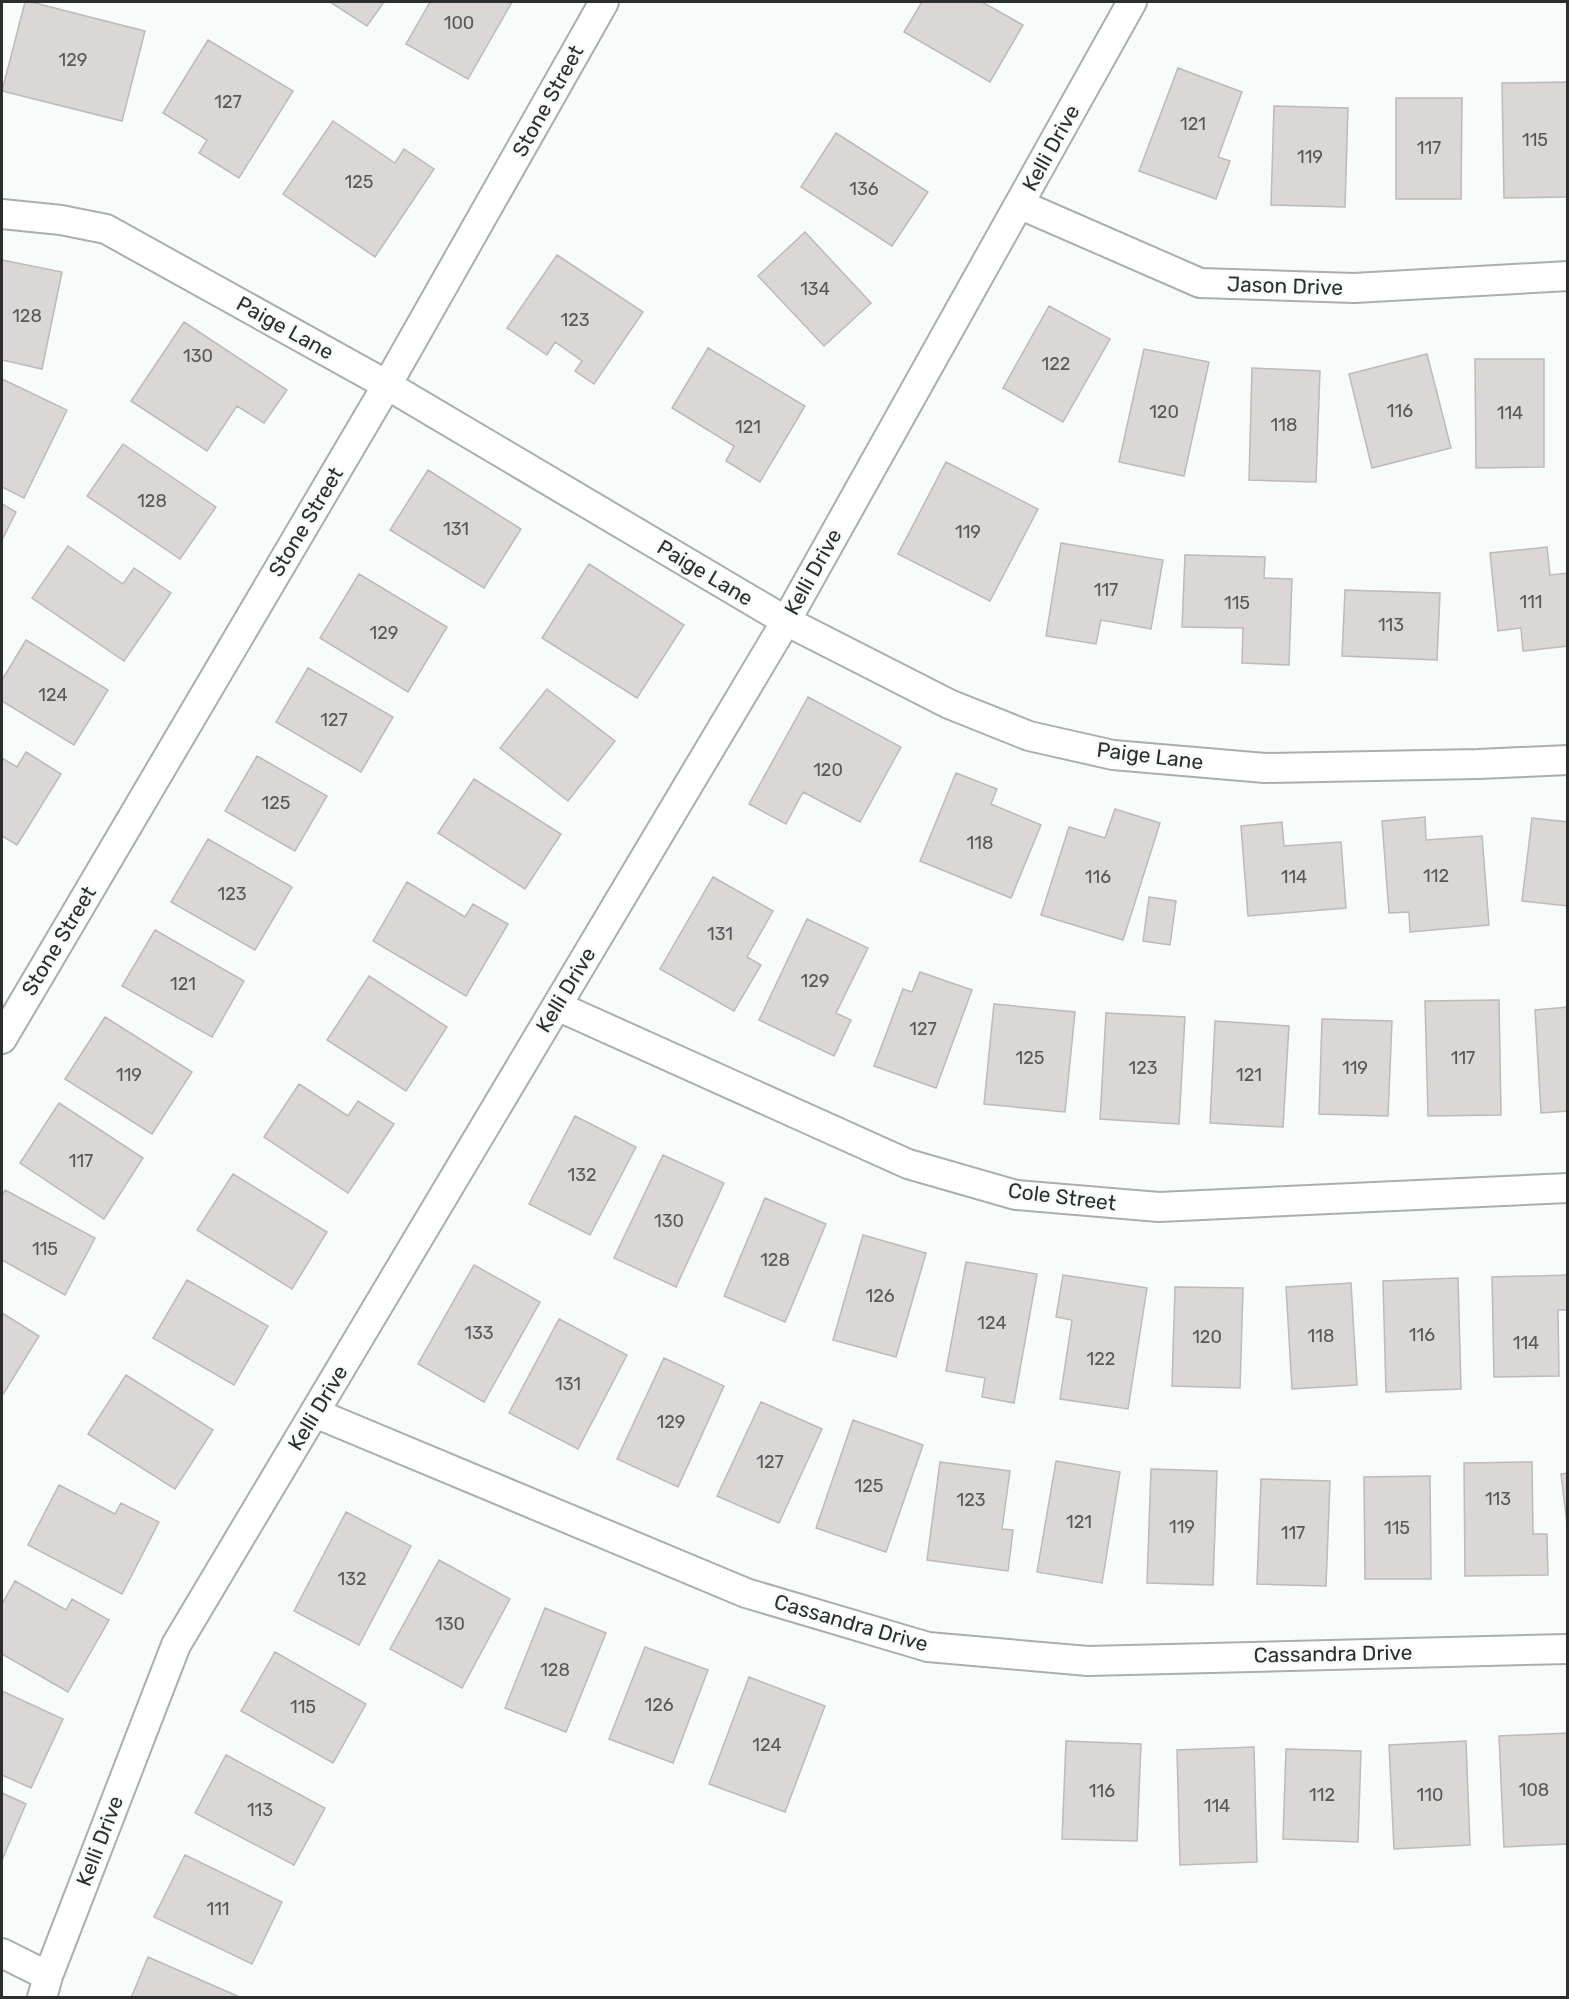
<svg xmlns="http://www.w3.org/2000/svg" width="1569" height="1999" font-family="Rubik,sans-serif">
  <style>
    .building { fill: #dad7d6; stroke: #bdbab9; stroke-width: 1.5 }
    .lines { fill: none; stroke-linecap: round; stroke-linejoin: round }
    .minor-casing { stroke: #aaaeac; stroke-width: 32 }
    .minor { stroke: #fff; stroke-width: 28 }
    .labels { text-anchor: middle; stroke-width: 5; stroke-linejoin: round; paint-order: stroke }
    .number-label { font-size: 18px; fill: #585857 }
    .street-label { font-size: 21px; fill: #2c2e2d; stroke: #f7fbf9 }
  </style>
  <rect width="100%" height="100%" fill="#f7fbf9"/>
  <!-- building -->
  <path class="building" d="M25,2h6l114,29 -23,90 -120,-30z
    M330,2h54l-17,24z
    M430,2h82l-44,77 -62,-35z
    M922,2h60l41,23 -33,57 -86,-50z
    M208,40l85,51 -54,87 -40,-25 8,-13 -44,-27z
    M1178,68l64,24 -24,65 12,4 -14,38 -77,-28z
    M1568,82v115l-64,1 -2,-115z
    M1396,98h66l-1,101h-65z
    M1274,106l74,2 -3,99 -74,-2z
    M333,121l62,42 9,-14 30,20 -59,88 -92,-63z
    M836,133l92,59 -36,54 -91,-59z
    M805,232l66,71 -47,43 -66,-70z
    M557,255l86,57 -49,72 -19,-13 7,-10 -27,-19 -8,13 -40,-27z
    M2,260l60,12 -20,97 -40,-9z
    M1049,306l61,33 -47,83 -60,-34z
    M184,322l103,68 -23,33 -27,-17 -30,45 -76,-50z
    M708,348l97,58 -45,76 -34,-21 8,-15 -62,-38z
    M1144,349l65,13 -25,114 -65,-14z
    M1427,354l24,94 -79,20 -23,-94z
    M1475,359h69v108l-68,1z
    M1252,368l68,3 -4,111 -67,-2z
    M2,379l65,31 -43,88 -22,-11z
    M123,444l93,63 -36,52 -93,-63z
    M946,462l92,47 -48,92 -92,-47z
    M428,470l93,59 -37,59 -94,-58z
    M2,504l14,8 -14,28z
    M1061,543l102,17 -12,69 -50,-9 -5,24 -50,-8z
    M68,546l55,38 11,-16 37,25 -47,68 -92,-63z
    M1547,547l3,28 18,-2v73l-45,5 -2,-23 -23,3 -8,-78z
    M1185,555l80,2 -1,21 28,1 -3,86 -47,-2 1,-35 -61,-1z
    M589,564l95,61 -47,73 -95,-60z
    M359,574l88,53 -39,65 -88,-54z
    M1345,590l95,3 -3,67 -95,-4z
    M26,640l82,50 -34,55 -72,-44v-21z
    M308,668l85,49 -32,55 -85,-50z
    M547,689l68,52 -47,60 -68,-53z
    M808,697l93,50 -41,75 -57,-30 -17,32 -37,-20z
    M26,752l35,22 -44,71 -15,-9v-78l15,9z
    M257,756l70,40 -32,55 -70,-40z
    M956,773l41,16 -6,15 50,21 -30,73 -91,-37z
    M474,779l87,55 -36,55 -87,-56z
    M1115,809l45,14 -37,117 -82,-25 28,-88 36,11z
    M1425,817l1,23 56,-4 7,89 -79,7 -1,-20 -20,1 -7,-92z
    M1532,818l36,4v84l-46,-5z
    M1282,822l2,24 57,-4 5,66 -98,8 -7,-90z
    M208,839l84,48 -37,63 -84,-48z
    M713,877l60,34 -26,46 14,8 -27,46 -74,-42z
    M407,882l58,35 8,-13 35,20 -42,72 -93,-55z
    M1149,897l27,4 -6,44 -27,-4z
    M807,919l61,29 -32,65 15,7 -17,36 -75,-36z
    M155,930l89,51 -32,56 -90,-51z
    M920,972l52,18 -36,98 -62,-22 29,-77 9,3z
    M369,976l78,51 -41,64 -79,-51z
    M1499,1000l2,115 -73,1 -3,-115z
    M994,1004l81,8 -10,100 -81,-8z
    M1568,1007v104l-27,2 -6,-103z
    M1106,1013l79,4 -6,107 -79,-5z
    M105,1017l87,55 -40,62 -87,-55z
    M1322,1019l70,2 -4,95 -69,-2z
    M1215,1021l74,5 -6,101 -73,-4z
    M299,1084l49,32 10,-15 36,23 -46,69 -84,-56z
    M59,1103l84,55 -39,61 -84,-56z
    M575,1116l61,31 -46,88 -61,-31z
    M663,1155l61,28 -48,104 -62,-29z
    M233,1174l94,58 -35,57 -95,-59z
    M5,1190l90,48 -30,57 -63,-35v-64z
    M765,1198l61,26 -41,98 -61,-26z
    M863,1235l63,18 -30,104 -63,-17z
    M966,1262l71,12 -23,129 -32,-6 3,-19 -39,-7z
    M474,1265l66,37 -56,100 -66,-38z
    M1063,1275l84,13 -19,121 -68,-10 12,-79 -16,-3z
    M1568,1275v35h-10l1,66 -65,1 -2,-100z
    M1458,1278l3,111 -75,3 -3,-111z
    M187,1280l81,46 -34,59 -81,-47z
    M1351,1283l6,102 -65,4 -6,-102z
    M1175,1287l68,1 -3,100 -68,-2z
    M2,1313l37,23 -37,60z
    M559,1319l68,36 -49,94 -69,-36z
    M664,1358l60,28 -46,101 -61,-28z
    M126,1375l87,55 -38,59 -87,-55z
    M761,1402l61,27 -43,94 -62,-27z
    M853,1420l70,25 -37,107 -70,-24z
    M1056,1461l64,11 -18,111 -65,-11z
    M940,1462l70,9 -8,58 11,1 -5,41 -81,-11z
    M1532,1462l1,72h14l1,41 -83,1 -1,-113z
    M1151,1469l66,2 -4,114 -66,-2z
    M1568,1473v59l-7,-58z
    M1430,1476l1,103h-66l-1,-102z
    M1261,1479l69,2 -4,105 -69,-2z
    M59,1485l56,29 6,-11 38,19 -37,72 -94,-49z
    M346,1512l65,34 -52,99 -65,-34z
    M439,1560l71,39 -48,89 -72,-39z
    M15,1581l51,29 6,-11 37,21 -41,72 -66,-38v-50z
    M545,1608l61,25 -40,99 -61,-24z
    M645,1647l63,23 -35,93 -64,-24z
    M275,1652l91,52 -33,59 -92,-52z
    M749,1677l76,29 -40,106 -76,-28z
    M2,1691l61,28 -32,69 -29,-13z
    M1568,1733v111l-64,3 -5,-111z
    M1066,1741l75,3 -4,97 -75,-2z
    M1466,1741l4,104 -76,4 -5,-104z
    M1254,1747l3,115 -77,3 -3,-115z
    M1286,1749l75,2 -3,91 -75,-3z
    M226,1755l99,53 -31,57 -99,-52z
    M2,1793l24,11 -24,56z
    M185,1855l97,47 -30,62 -98,-47z
    M148,1957l94,41h-111z"/>
  <g class="lines">
    <defs>
      <path id="minor" d="M1019,204l181,79 154,5 214,-12
        M2,214l59,6 45,9 281,156 399,236 163,83 80,32 84,19 152,13 213,-4 90,-4
        M557,1006l351,158 108,31 143,12 409,-19
        M2,1039l385,-654 217,-383
        M315,1413l431,180 182,54 160,14 480,-12
        M2,1953l46,23
        M42,1998l6,-22 128,-331 610,-1024 346,-619"/>
    </defs>
    <!-- minor casing -->
    <use href="#minor" class="minor-casing"/>
    <!-- minor -->
    <use href="#minor" class="minor"/>
  </g>
  <g class="labels">
    <!-- number labels -->
    <g class="number-label">
      <text x="459" y="29">100</text>
      <text x="73" y="66">129</text>
      <text x="228" y="108">127</text>
      <text x="1193" y="130">121</text>
      <text x="1535" y="146">115</text>
      <text x="1429" y="154">117</text>
      <text x="1310" y="163">119</text>
      <text x="359" y="188">125</text>
      <text x="864" y="195">136</text>
      <text x="815" y="295">134</text>
      <text x="27" y="322">128</text>
      <text x="575" y="326">123</text>
      <text x="198" y="362">130</text>
      <text x="1056" y="370">122</text>
      <text x="1400" y="417">116</text>
      <text x="1164" y="418">120</text>
      <text x="1510" y="419">114</text>
      <text x="1284" y="431">118</text>
      <text x="748" y="433">121</text>
      <text x="152" y="507">128</text>
      <text x="456" y="535">131</text>
      <text x="968" y="538">119</text>
      <text x="1106" y="596">117</text>
      <text x="1531" y="608">111</text>
      <text x="1237" y="609">115</text>
      <text x="1391" y="631">113</text>
      <text x="384" y="639">129</text>
      <text x="53" y="701">124</text>
      <text x="334" y="726">127</text>
      <text x="828" y="776">120</text>
      <text x="276" y="809">125</text>
      <text x="980" y="849">118</text>
      <text x="1436" y="882">112</text>
      <text x="1098" y="883">116</text>
      <text x="1294" y="883">114</text>
      <text x="232" y="900">123</text>
      <text x="720" y="940">131</text>
      <text x="815" y="987">129</text>
      <text x="183" y="990">121</text>
      <text x="923" y="1035">127</text>
      <text x="1030" y="1064">125</text>
      <text x="1463" y="1064">117</text>
      <text x="1143" y="1074">123</text>
      <text x="1355" y="1074">119</text>
      <text x="129" y="1081">119</text>
      <text x="1249" y="1081">121</text>
      <text x="81" y="1167">117</text>
      <text x="582" y="1181">132</text>
      <text x="669" y="1227">130</text>
      <text x="45" y="1255">115</text>
      <text x="775" y="1266">128</text>
      <text x="880" y="1302">126</text>
      <text x="992" y="1329">124</text>
      <text x="479" y="1339">133</text>
      <text x="1422" y="1341">116</text>
      <text x="1321" y="1342">118</text>
      <text x="1207" y="1343">120</text>
      <text x="1526" y="1349">114</text>
      <text x="1101" y="1365">122</text>
      <text x="568" y="1390">131</text>
      <text x="671" y="1428">129</text>
      <text x="770" y="1468">127</text>
      <text x="869" y="1492">125</text>
      <text x="1498" y="1505">113</text>
      <text x="971" y="1506">123</text>
      <text x="1079" y="1528">121</text>
      <text x="1182" y="1533">119</text>
      <text x="1397" y="1534">115</text>
      <text x="1293" y="1539">117</text>
      <text x="352" y="1585">132</text>
      <text x="450" y="1630">130</text>
      <text x="555" y="1676">128</text>
      <text x="659" y="1711">126</text>
      <text x="303" y="1713">115</text>
      <text x="767" y="1751">124</text>
      <text x="1534" y="1796">108</text>
      <text x="1102" y="1797">116</text>
      <text x="1322" y="1801">112</text>
      <text x="1430" y="1801">110</text>
      <text x="1217" y="1812">114</text>
      <text x="260" y="1816">113</text>
      <text x="218" y="1915">111</text>
    </g>
    <!-- street labels -->
    <g class="street-label">
      <text transform="translate(548 101) rotate(-61)" y="7">Stone Street</text>
      <text transform="translate(1051 148) rotate(-61)" y="7">Kelli Drive</text>
      <text transform="translate(1285 286) rotate(2)" y="7">Jason Drive</text>
      <text transform="translate(285 328) rotate(29)" y="7">Paige Lane</text>
      <text transform="translate(306 522) rotate(-59)" y="7">Stone Street</text>
      <text transform="translate(813 572) rotate(-61)" y="7">Kelli Drive</text>
      <text transform="translate(705 573) rotate(31)" y="7">Paige Lane</text>
      <text transform="translate(1150 756) rotate(7)" y="7">Paige Lane</text>
      <text transform="translate(59 941) rotate(-59)" y="7">Stone Street</text>
      <text transform="translate(566 990) rotate(-59)" y="7">Kelli Drive</text>
      <text transform="translate(1062 1197) rotate(7)" y="7">Cole Street</text>
      <text transform="translate(318 1408) rotate(-59)" y="7">Kelli Drive</text>
      <text transform="translate(851 1623) rotate(16)" y="7">Cassandra Drive</text>
      <text transform="translate(1333 1654) rotate(-1)" y="7">Cassandra Drive</text>
      <text transform="translate(100 1841) rotate(-69)" y="7">Kelli Drive</text>
    </g>
  </g>
  <!-- border -->
  <rect width="1569" height="1999" fill="none" stroke="#2c2e2d" stroke-width="6"/>
</svg>
